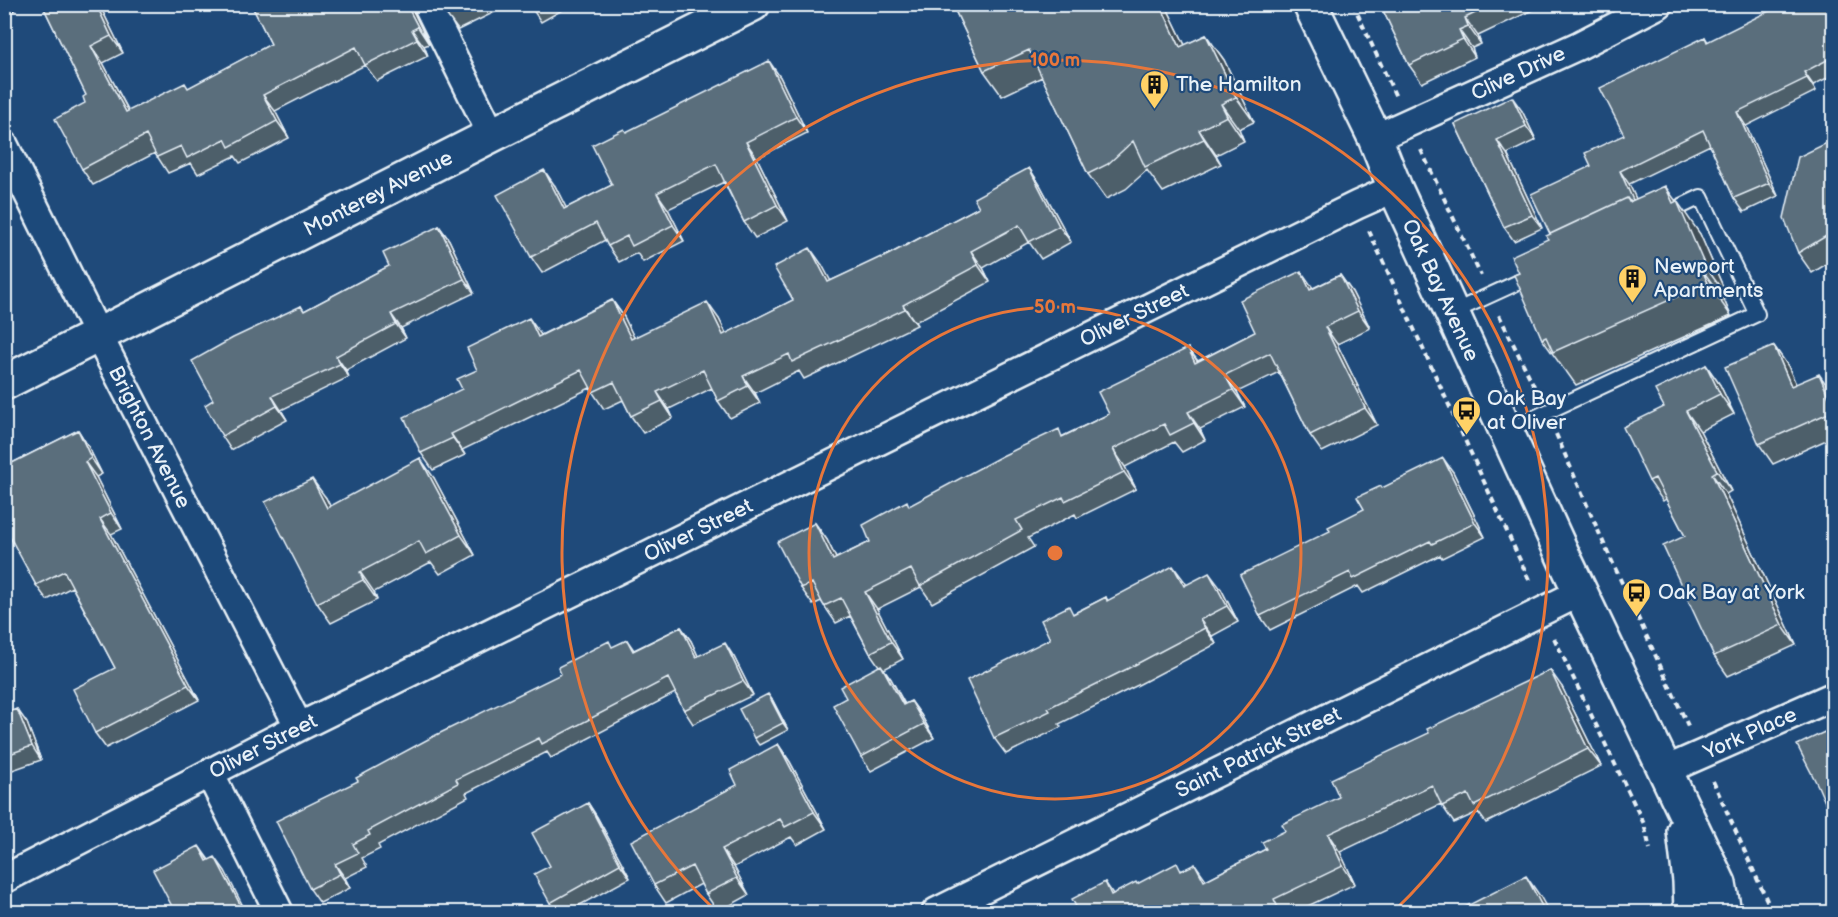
<svg xmlns="http://www.w3.org/2000/svg" width="1838" height="917" font-family="'Balsamiq Sans',sans-serif">
  <style>
    .lines { fill: none; stroke-linecap: round; stroke-linejoin: round }
    .service-casing { stroke: #e8f1f8; stroke-width: 18 }
    .minor-casing { stroke: #e8f1f8; stroke-width: 32 }
    .tertiary-casing { stroke: #e8f1f8; stroke-width: 38 }
    .path { stroke: #e8f1f8; stroke-width: 4; stroke-dasharray: 6 4.5; stroke-linecap: butt }
    .service { stroke: #1f4a7a; stroke-width: 14 }
    .minor { stroke: #1f4a7a; stroke-width: 27 }
    .tertiary { stroke: #1f4a7a; stroke-width: 33 }
    .wall { fill: #4d5f6b; stroke: #e8f1f8; stroke-width: 1.5 }
    .shaded-wall { fill: #3f4d57; stroke: #e8f1f8; stroke-width: 1.5 }
    .building { fill: #5a6e7c; stroke: #e8f1f8; stroke-width: 1.5 }
    .ring { fill: none; stroke: #e8773b; stroke-width: 3 }
    .labels { text-anchor: middle; stroke-width: 4.5; stroke-linejoin: round; paint-order: stroke }
    .street-label { font-size: 21px; fill: #e8f1f8; stroke: #1f4a7a }
    .poi-label { font-size: 21px; fill: #e8f1f8; stroke: #1f4a7a; text-anchor: start }
    .centre { fill: #e8773b; stroke: #1f4a7a; stroke-width: 3 }
    .ring-label { font-size: 18px; text-anchor: middle; font-weight: bold; fill: #e8773b; stroke: #1f4a7a; stroke-width: 4.5; stroke-linejoin: round; paint-order: stroke }
  </style>
  <rect width="100%" height="100%" fill="#1f4a7a"/>
  <filter id="ink" filterUnits="userSpaceOnUse"><feTurbulence type="fractalNoise" baseFrequency=".0167" numOctaves="2"/><feDisplacementMap in="SourceGraphic" scale="12" xChannelSelector="R" yChannelSelector="G"/><feConvolveMatrix kernelMatrix="1 2 1 2 8 2 1 2 1" color-interpolation-filters="sRGB"/></filter>
  <g filter="url(#ink)">
    <g class="lines">
      <defs>
        <path id="service" d="M4,7l5,-3
          M1451,313l83,-38
          M1506,431l251,-117 -56,-117 -36,17"/>
        <path id="minor" d="M427,4l65,131
          M1375,138l205,-93 79,-41
          M4,145l94,190 201,392
          M1666,770l168,-74
          M210,774l69,138
          M4,879l295,-152 1058,-522 38,-17
          M936,912l645,-320"/>
        <path id="tertiary" d="M1310,4l65,134 20,50 171,374 153,322 5,28
          M4,383l488,-248 261,-131
          M1684,831l6,50 1,31"/>
      </defs>
      <!-- service casing -->
      <use href="#service" class="service-casing"/>
      <!-- minor casing -->
      <use href="#minor" class="minor-casing"/>
      <!-- tertiary casing -->
      <use href="#tertiary" class="tertiary-casing"/>
      <!-- path -->
      <path class="path" d="M1353,4l43,93
        M1421,150l60,126
        M1369,231l162,353
        M1499,315l38,77
        M1556,434l48,110 85,184
        M1554,638l90,186 6,25
        M1713,781l56,124 -1,7"/>
      <!-- service -->
      <use href="#service" class="service"/>
      <!-- minor -->
      <use href="#minor" class="minor"/>
      <!-- tertiary -->
      <use href="#tertiary" class="tertiary"/>
    </g>
    <!-- wall -->
    <path class="wall" d="M42,4h57l24,49 -20,10 26,48 60,-23 82,-44 -20,-40h161l1,7 16,33 -5,2 4,10 -51,25 -12,-16 -90,46 14,27 -49,25 -5,-7 -37,18 -7,-11 -23,10 -13,-20 -62,32 -11,-16 4,-74z
      M441,4h70l-53,26 -12,-16z
      M529,4h44l-32,18z
      M952,4h213l20,41 21,-10 18,25 30,62 -15,7 5,12 -28,14 5,9 -58,28 -16,-22 -21,19 -20,10 -18,-25 -46,-97 -40,19 -18,-25z
      M1380,4h165l-67,32 3,8 -9,4 3,9 -53,26 -13,-18z
      M1833,4v71l-20,10 3,6 -70,35 32,70 -34,16 -10,-14 -24,-53 -81,39 7,15 40,3 24,32 28,64 -4,2 7,16 -155,69 -10,-14h-1l-23,-32 -23,-66 29,-34 2,-5 41,-68 33,-31 81,-98 3,5z
      M780,77l27,56 -50,25 31,63 -33,17 -11,-16 -20,-40 -56,27 16,32 -41,21 -6,-9 -18,9 -11,-16 -3,-6 -63,33 -11,-16 24,-71 11,22 46,-23 14,-53z
      M1522,111l14,29 -29,14 35,74 -28,13 -10,-14 -49,-103z
      M1833,148v112l-21,13 -14,-20z
      M1029,168l11,17 31,57 -30,17 -12,-17 -46,26 7,14 -75,40 2,3 -113,54 -5,-8 -44,22 5,10 -30,15 -12,-17 -6,-13 -43,21 4,9 -30,15 -12,-17 -8,-16 -19,9 -14,-21 -128,62 3,5 -32,15 -12,-17 41,-64 15,-19 64,-35 71,-35 12,17 10,21 85,-19 7,15 67,-34 29,-35 8,16 52,-23 97,-51z
      M439,226l10,14 25,53 -73,35 5,10 -60,32 3,7 -68,33 6,10 -56,30 -9,-14 -9,-36 88,-94 3,5 85,-45z
      M1340,275l12,17 18,36 -33,16 40,81 -55,27 -12,-17 -31,-63 -42,20 8,15 -45,22 5,11 -23,12 -8,-10 -49,25 11,22 -59,29 -2,-4 -47,24 6,9 -102,56 -11,-16 -44,22 26,50 -19,10 7,10 14,25 6,-3 10,14 13,23 -63,33 -10,-14 -15,-59 33,-32 -9,-13 -20,-37 -14,7 -15,-22 -8,4 -12,-17 14,-65 12,17 9,18 34,-16 40,-36 153,-70 46,-22 79,-66 10,13 57,-29 58,-44z
      M1774,346l14,20 8,18 37,10v43l-60,27 -14,-20z
      M1706,365l14,20 14,29 -34,17 31,60 -5,3 70,151 -68,31 -14,-20 -29,-120 -19,-37 -3,2 -14,-20z
      M78,430l10,16 14,28 -6,3 26,52 -11,5 88,166 -93,48 -11,-15 20,-65 -43,-81 -25,13 -11,-15 -26,-50 -6,3v-71z
      M1453,472l32,65 -43,21 -2,-3 -77,38 -5,-7 -88,44 -10,-14 70,-85 34,-22 18,-21z
      M434,478l41,77 -35,19 -9,-12 -57,30 3,8 -46,23 -14,-20 9,-105 4,8z
      M1185,582l1,3 35,4 17,33 -26,14 4,8 -78,41 -79,39 2,3 -55,27 -12,-16 56,-99 24,-26 32,-16 2,4z
      M681,627l10,14 7,15 36,1 19,38 -60,29 -9,-14 -9,-17 -124,65 -4,-6 -81,41 2,4 -90,48 2,4 -18,9 5,9 -22,11 5,10 -30,15 -10,-14 48,-108 269,-141 7,10z
      M1562,687l39,79 -115,57 -8,-11 -24,11 -13,-19 -101,48 15,32 -60,28h-216l26,-30 8,12 69,-24 24,10 60,-31 19,-18 54,-34z
      M773,701l15,29 -29,15 -5,-7z
      M17,709l10,14 14,37 -37,13v-59z
      M778,744l12,18 36,67 -29,16 -6,-8 -57,30 15,28 -31,17 -12,-18 -5,-10 -35,19 -12,-18 83,-100z
      M588,803l9,14 33,61 -63,34h-10l-7,-9v-37z"/>
    <!-- shaded-wall -->
    <path class="shaded-wall" d="M96,4h3l24,49 -12,-17z
      M406,4h6l1,7 16,33 -11,-17z
      M1160,4h5l33,68 -18,-25z
      M1465,18l13,18 3,8 -13,-18z
      M412,30l12,16 4,10 -11,-17z
      M1459,30l13,18 3,9 -12,-18z
      M1206,35l18,25 30,62 -18,-25z
      M91,46l12,17 35,66 -12,-17z
      M769,61l11,16 27,56 -11,-16z
      M1804,72l9,13 3,6 -9,-13z
      M263,95l12,16 14,27 -12,-17z
      M1512,97l10,14 14,29 -10,-14z
      M1221,104l18,25 5,12 -17,-25z
      M1737,112l9,14 32,70 -9,-13z
      M1199,130l17,25 5,9 -17,-25z
      M1497,140l10,14 35,74 -10,-13z
      M746,142l11,16 31,63 -11,-16z
      M1029,168l11,17 31,57 -12,-16z
      M544,170l11,16 20,39 -11,-16z
      M1620,171l9,13 14,30 -10,-13z
      M1665,186l15,21 -3,-6 23,33 28,64 -23,-32 -32,-63z
      M657,193l11,16 16,32 -11,-16z
      M439,226l10,14 25,53 -10,-14z
      M810,248l12,17 18,33 -12,-16z
      M971,251l12,17 7,14 -12,-17z
      M1701,268l23,32 7,16 -23,-33z
      M1301,271l12,17 -3,2z
      M1340,275l12,17 18,36 -12,-17z
      M612,300l12,17 19,39 -12,-17z
      M707,302l12,17 16,33 -12,-17z
      M903,305l12,17 2,3 -12,-16z
      M391,314l10,14 5,10 -10,-14z
      M529,318l12,17 9,19 -12,-17z
      M1325,327l12,17 40,81 -12,-17z
      M1774,346l14,20 17,40 -14,-20z
      M1188,348l12,17 -5,-2z
      M336,356l10,14 3,7 -9,-13z
      M1706,365l14,20 14,29 -14,-20z
      M1819,374l14,20v13z
      M1225,375l12,17 8,15 -12,-17z
      M743,376l12,17 5,10 -12,-17z
      M657,392l12,17 4,9 -11,-17z
      M272,396l9,14 6,10 -10,-14z
      M1686,411l14,20 31,60 -14,-20z
      M1188,412l12,17 5,11 -11,-17z
      M78,430l10,16 14,28 -11,-16z
      M451,434l11,16 3,5 -12,-17z
      M1113,449l12,18 11,22 -12,-17z
      M420,458l14,20 41,77 -14,-20z
      M1443,458l10,14 32,65 -10,-14z
      M85,462l11,15 26,52 -11,-16z
      M1712,474l14,20 70,151 -14,-20z
      M312,479l14,19 15,30 -14,-20z
      M100,519l11,15 88,166 -11,-15z
      M815,523l12,17 18,37 -12,-17z
      M1173,566l12,16 11,21 -12,-17z
      M360,572l14,20 3,8 -14,-20z
      M1209,573l12,16 17,33 -11,-16z
      M865,592l12,17 26,50 -12,-17z
      M1200,620l12,16 4,8 -11,-16z
      M681,627l10,14 14,30 -9,-14z
      M725,643l9,14 19,38 -10,-14z
      M881,665l10,14 21,40 -9,-14z
      M1550,670l12,17 39,79 -13,-17z
      M768,694l5,7 15,29 -5,-7z
      M911,701l10,14 13,23 -10,-14z
      M17,709l10,14 14,37 -9,-14z
      M778,744l12,18 36,67 -12,-17z
      M588,803l9,14 33,61 -10,-14z
      M1328,834l12,18 15,32 -12,-18z
      M199,846l10,14 -2,1z
      M722,849l12,18 15,28 -12,-17z
      M215,857l10,14 21,41h-2z
      M335,864l10,14 5,10 -10,-14z
      M1195,864l12,17h-3z
      M1526,876l14,20 9,16h-4z"/>
    <!-- building -->
    <path class="building" d="M42,4h54l15,32 -20,10 35,66 59,-29 3,5 83,-44 -20,-40h155l12,23 -6,3 5,9 -52,26 -9,-18 -93,48 14,26 -48,26 -4,-8 -38,19 -6,-12 -24,11 -11,-22 -64,34 -27,-50 30,-16 -2,-6 3,-2z
      M441,4h24l-19,10z
      M952,4h208l20,43 26,-12 30,62 -15,7 6,12 -28,14 5,9 -59,28 -12,-26 -25,23 -20,10 -59,-124 -45,21z
      M1380,4h114l-29,14 3,8 -9,4 4,9 -54,26z
      M1783,4h50v53l-29,15 3,6 -70,34 32,71 -35,15 -31,-68 -83,41 13,29 -3,2 -3,-4 -77,36 -19,-40 60,-28 -6,-13 39,-18 -24,-47 105,-51 2,5z
      M769,61l27,56 -50,25 31,63 -33,17 -28,-58 -59,29 16,32 -41,21 -5,-10 -19,10 -12,-23 -65,34 -34,-62 47,-25 20,39 48,-24 -20,-40 32,-16 2,3z
      M1512,97l14,29 -29,14 35,75 -28,12 -49,-103z
      M1829,142l4,10v80l-35,21 -14,-35 14,-61z
      M1029,168l30,58 -30,16 -10,-17 -48,26 7,14 -75,40 2,4 -113,53 -3,-8 -46,22 5,10 -30,15 -15,-31 -46,22 5,9 -31,15 -17,-34 -21,10 -12,-22 -130,64 2,4 -32,15 -17,-36 58,-28 -5,-10 20,-9 -10,-22 62,-30 9,19 74,-37 19,39 76,-37 16,33 70,-35 -19,-33 36,-19 18,34 53,-25 1,1 97,-51 -5,-9z
      M1665,186l8,17 4,-2 28,65 -4,2 7,15 -155,69 -7,-15 -4,2 -28,-64 5,-2 -8,-17 37,-17 -2,-3 81,-38 2,4z
      M439,226l25,53 -73,35 5,10 -60,32 4,8 -68,32 5,10 -55,30 -17,-31 8,-5 -21,-39 41,-23 68,-32 3,5 85,-45 -6,-13z
      M1301,271l9,19 30,-15 18,36 -33,16 40,81 -55,27 -40,-82 -45,22 8,15 -45,22 6,11 -24,12 -6,-11 -51,25 11,23 -59,29 -2,-4 -47,23 6,10 -102,56 -9,-17 -46,23 26,50 -21,11 -29,-55 -17,8 -12,-23 -11,5 -24,-46 38,-19 18,37 37,-18 -7,-17 44,-24 2,5 93,-50 57,-27 3,8 47,-23 -11,-22 90,-44 7,15 60,-31 -15,-32z
      M1774,346l17,40 28,-12 14,33v4l-74,33 -34,-77z
      M1706,365l14,29 -34,17 31,60 -5,3 70,151 -68,31 -51,-110 22,-10 -30,-58 -6,3 -26,-54 41,-20 -9,-17z
      M78,430l13,28 -6,4 26,51 -11,6 88,166 -93,48 -22,-44 42,-21 -51,-97 -28,14 -32,-59v-59z
      M420,458l41,77 -35,19 -7,-13 -59,31 3,8 -46,23 -52,-101 47,-23 15,29z
      M1443,458l32,65 -43,21 -2,-3 -77,38 -3,-7 -90,44 -20,-41 90,-44 -2,-4 36,-18 -7,-12 24,-11 1,2z
      M1173,566l11,20 25,-13 18,33 -27,14 5,8 -78,41 -79,39 2,3 -56,27 -27,-58 83,-41 -9,-19 28,-14 4,8 33,-17 1,4z
      M681,627l15,30 29,-14 18,38 -59,29 -16,-32 -126,66 -3,-6 -83,41 2,4 -90,48 2,4 -17,9 5,9 -23,11 5,10 -30,15 -34,-68 82,-40 -2,-3 78,-42 127,-62 -3,-7 51,-26 3,6 15,-7 6,11z
      M881,665l22,40 8,-4 13,23 -63,33 -28,-52 13,-7 -6,-11z
      M1550,670l38,79 -114,57 -6,-12 -26,12 -10,-21 -104,49 15,32 -69,33 6,13h-201l-7,-13 33,-17 6,13 25,-13 1,2 40,-21 4,8 14,-7 9,17 62,-32 -4,-7 23,-11 -3,-7 57,-27 -8,-18 98,-46 -2,-4z
      M768,694l15,29 -29,15 -15,-29z
      M17,709l15,37 -28,10v-42z
      M1833,728v93l-15,-35 -21,-41z
      M778,744l36,68 -29,15 -5,-8 -58,30 15,29 -31,16 -14,-28 -38,19 -23,-44 106,-56 -7,-15z
      M588,803l32,61 -70,39 -16,-29 16,-8 -18,-33z
      M199,846l8,15 8,-4 29,55h-69l-22,-42z
      M1526,876l19,36h-77l-3,-5z"/>
  </g>
  <!-- distance rings -->
  <g class="ring">
    <circle cx="1055" cy="553" r="246"/>
    <path d="M716 911A493 493 0 1 1 1394 911"/>
  </g>
  <!-- icons -->
  <defs>
    <symbol id="building-pin" viewBox="-11 -11 22 30"><path d="M0 17L-7.5 6A9.5 9.5 0 1 1 7.5 6Z" fill="#ffd166" stroke="#1f4a7a"/><path d="M-4-6H4V6H1V3H-1V6H-4ZM-2.5-4.3h1.7v1.8h-1.7ZM.8-4.3h1.7v1.8H.8ZM-2.5-1h1.7V.8h-1.7ZM.8-1h1.7V.8H.8Z" fill="#111"/></symbol>
    <symbol id="bus-pin" viewBox="-11 -11 22 30"><path d="M0 17L-7.5 6A9.5 9.5 0 1 1 7.5 6Z" fill="#ffd166" stroke="#1f4a7a"/><path d="M-5-6H5V4H4V6H2V4H-2V6H-4V4H-5ZM-3.5-4V0h7V-4ZM-3.5 1.2v1.5H-2V1.2ZM2 1.2v1.5H3.5V1.2Z" fill="#111"/></symbol>
  </defs>
  <g fill-rule="evenodd">
    <use href="#building-pin" x="1138" y="68" width="33" height="45"/>
    <use href="#building-pin" x="1616" y="262" width="33" height="45"/>
    <use href="#bus-pin" x="1450" y="394" width="33" height="45"/>
    <use href="#bus-pin" x="1620" y="576" width="33" height="45"/>
  </g>
  <g class="labels">
    <!-- street labels -->
    <g class="street-label">
      <text transform="translate(1518 73) rotate(-25)" y="7">Clive Drive</text>
      <text transform="translate(378 193) rotate(-27)" y="7">Monterey Avenue</text>
      <text transform="translate(1441 290) rotate(65)" y="7">Oak Bay Avenue</text>
      <text transform="translate(1134 315) rotate(-26)" y="7">Oliver Street</text>
      <text transform="translate(150 437) rotate(63)" y="7">Brighton Avenue</text>
      <text transform="translate(698 530) rotate(-26)" y="7">Oliver Street</text>
      <text transform="translate(1750 733) rotate(-24)" y="7">York Place</text>
      <text transform="translate(263 746) rotate(-27)" y="7">Oliver Street</text>
      <text transform="translate(1258 752) rotate(-26)" y="7">Saint Patrick Street</text>
    </g>
    <!-- poi labels -->
    <g class="poi-label">
      <text x="1176" y="91">The Hamilton</text>
      <text x="1654" y="273">Newport<tspan x="1654" dy="24">Apartments</tspan></text>
      <text x="1487" y="405">Oak Bay<tspan x="1487" dy="24">at Oliver</tspan></text>
      <text x="1658" y="599">Oak Bay at York</text>
    </g>
  </g>
  <circle cx="1055" cy="553" r="9" class="centre"/>
  <g class="ring-label">
    <text x="1055" y="66">100 m</text>
    <text x="1055" y="313">50 m</text>
  </g>
  <!-- margin -->
  <rect width="1838" height="917" fill="none" stroke="#1f4a7a" stroke-width="24"/>
  <rect x="12" y="12" width="1814" height="893" fill="none" stroke="#e8f1f8" stroke-width="2" filter="url(#ink)"/>
</svg>
